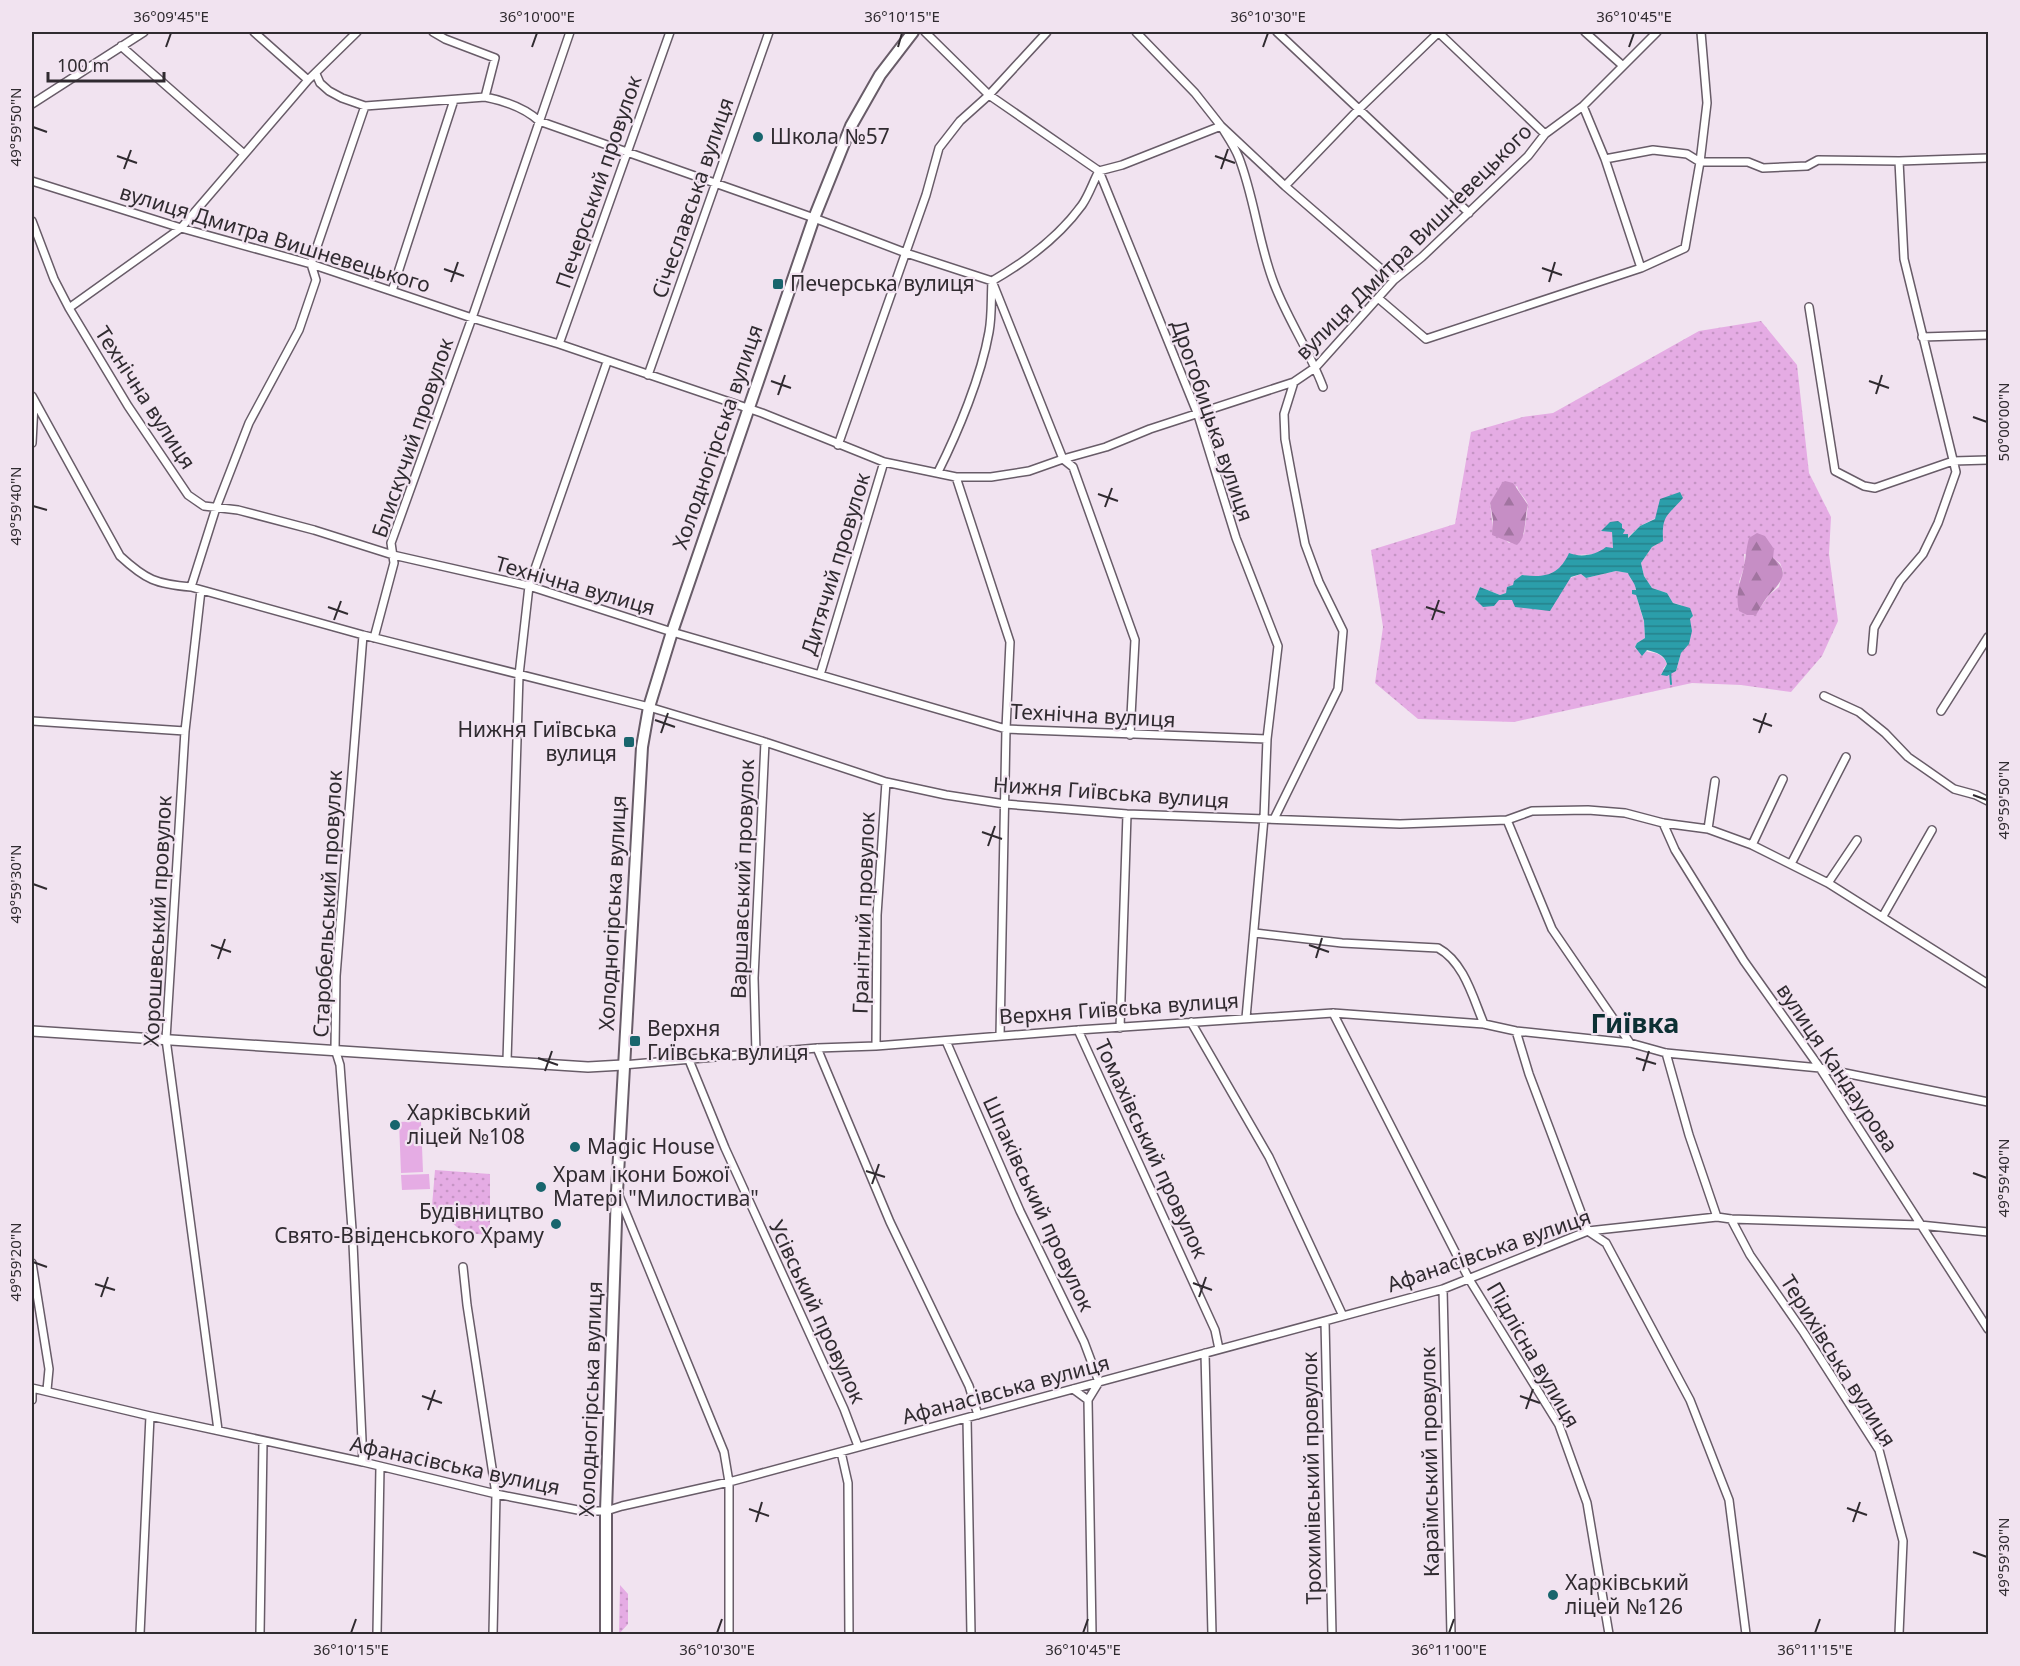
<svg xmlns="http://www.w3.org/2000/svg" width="2020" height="1666" font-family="'Noto Sans',sans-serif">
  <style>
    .grass { fill: url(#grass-dots); fill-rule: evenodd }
    .forest { fill: url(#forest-firs) }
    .pitch { fill: #e5ace4 }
    .water { fill: url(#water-rules) }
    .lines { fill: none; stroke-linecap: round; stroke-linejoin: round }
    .stream { stroke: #2b9eaa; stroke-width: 2 }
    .minor-casing { stroke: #685c68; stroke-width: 10 }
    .tertiary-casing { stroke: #685c68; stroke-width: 12 }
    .secondary-casing { stroke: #685c68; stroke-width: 14 }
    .minor { stroke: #fff; stroke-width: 7 }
    .tertiary { stroke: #fff; stroke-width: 9 }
    .secondary { stroke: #fff; stroke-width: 10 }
    .ticks { fill: none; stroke: #302b30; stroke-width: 2 }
    .poi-dot { fill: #18656d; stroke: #f1e3f0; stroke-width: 2 }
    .labels { text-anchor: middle; stroke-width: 4.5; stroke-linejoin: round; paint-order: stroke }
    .poi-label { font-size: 21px; fill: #302b30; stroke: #f1e3f0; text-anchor: start }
    .street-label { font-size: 21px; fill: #302b30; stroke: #f1e3f0 }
    .district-label { font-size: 27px; font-weight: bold; fill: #0c3034; stroke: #f1e3f0 }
    .neatline { fill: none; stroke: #302b30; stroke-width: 2 }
    .ticks-label { font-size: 15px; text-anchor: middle; fill: #302b30 }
  </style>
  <defs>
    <pattern id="grass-dots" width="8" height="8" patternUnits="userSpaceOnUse" patternTransform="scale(1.5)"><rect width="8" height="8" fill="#e5ace4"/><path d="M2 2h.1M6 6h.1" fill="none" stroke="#c594c4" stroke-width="1.8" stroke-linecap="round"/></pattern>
    <pattern id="forest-firs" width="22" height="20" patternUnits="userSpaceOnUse" patternTransform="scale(1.5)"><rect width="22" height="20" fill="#c68ec5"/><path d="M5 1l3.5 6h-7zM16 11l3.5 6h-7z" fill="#a174a0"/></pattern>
    <pattern id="water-rules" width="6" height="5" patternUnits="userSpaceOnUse" patternTransform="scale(1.5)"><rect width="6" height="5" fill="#2b9eaa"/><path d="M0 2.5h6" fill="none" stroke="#25818b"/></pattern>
  </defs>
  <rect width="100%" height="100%" fill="#f1e3f0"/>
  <!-- grass -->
  <path class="grass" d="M1761,321l36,44 12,108 22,44 -2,37 9,67 -16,35 -31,36 -50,-7 -49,-2 -178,39 -96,-3 -43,-36 8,-56 -12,-77 84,-26 16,-92 52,-15 30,-4 146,-82zM1517,486c2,8 9,12 11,19l-4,29 -15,9 -16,-14 -3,-26zM1672,510c-11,8 -10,18 -10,31l-10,6 -11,16 3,13 8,12 15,5 6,10 8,2 12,11 -3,3 -14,52 -6,2 -7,-4 4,-5c-6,-16 -21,-9 -32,-16l2,-5 8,-5 -1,-16 -8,-27 -1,-12 -5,-5 -1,-5 -13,-2 -30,7 -5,-4 -69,26 -37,-1 5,-12 20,8 6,-2 16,-18 10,2 20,-2 22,-20 23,-1 9,-6h8l-2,-16h-5l17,-2 -1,4 4,4 13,-12zM1744,554l29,4 7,5 3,8 -4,16 -10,8 -14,20 -16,-33 6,-17z
    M435,1170l55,4v61l-26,-2 -32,-27z
    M620,1585l8,9v30l-9,10z"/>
  <!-- forest -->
  <path class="forest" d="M1505,481l8,2 15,22c-4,12 -1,32 -11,40l-25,-10 1,-15 -3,-17 12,-20z
    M1757,533l8,3 9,13 -1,9c18,14 8,24 -4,37 -5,5 -9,14 -13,20h-9l-8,-4c-4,-17 1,-27 5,-44 2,-10 2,-18 5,-29z"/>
  <!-- pitch -->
  <path class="pitch" d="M421,1121l2,51 -22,1 -2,-51z
    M429,1174l1,15 -28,1 -1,-15z"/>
  <!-- water -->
  <path class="water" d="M1680,492l3,6c-16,19 -21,16 -20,43l-11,6 -11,16 3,13 8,12 15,5 6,10 17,5 3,8 -3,3 2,12 -3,13 -8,9 -5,18 -9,5 -6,-1 6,-11c-3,-10 -10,-11 -20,-14l-5,6 -7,-9 2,-4 8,-5 -1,-17 -8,-26 -4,-1v-4h4c-1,-8 -6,-11 -8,-17l-12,-2 -30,7 -5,-4 -10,3 -21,34 -35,-4 -3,-7h-13l-5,6 -11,1 -8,-8 5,-12 20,8 6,-2 1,-6 6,-2 1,-4 8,-6c24,3 37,0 47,-22 12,5 27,2 37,-6l7,1 -1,-16 -11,-1 9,-9 8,-1 4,3v4l3,2 -2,4h5v4l12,-12 15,-7 5,-20z"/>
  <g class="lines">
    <!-- stream -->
    <path class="stream" d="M1670,672l1,12"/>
    <defs>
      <path id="minor" d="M254,32l54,48
        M433,32l12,7 50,19 -10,39
        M925,32l64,63 110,76 99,244 38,123 42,108 -11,93 -3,79 -18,200
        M1136,32l59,61 26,33 64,60 109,94
        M1277,32l192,181
        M1438,32l107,102
        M1585,32l37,33
        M121,46l123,108
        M316,74l4,9 9,8 13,7 23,8 120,-9c20,4 39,10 54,24l275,97 92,35 86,28 71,178 10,8 62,173 -5,95
        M32,104l112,-72
        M1583,106l22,53 36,109
        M1605,159l48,-9 34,4 13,8h48l15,6 44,-2 11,-6 81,1 89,-3
        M32,181l149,47 130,36 161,54 87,26 203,69 122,49 72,15h35l38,-6 34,-12 43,-12 44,-18 144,-47 22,-15 78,-87 28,-23 106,-101 17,-22 38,-28 74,-74
        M1285,186l73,-76 81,-78
        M32,221l22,58 15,29 59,98 60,89 16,11 34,4 76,20 79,25 136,31 143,46 334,97 261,10
        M392,291l62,-191
        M1378,298l48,41 215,-71 44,-20 15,-86 7,-59 -6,-71
        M1809,307l26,164 29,15 11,2 78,-27 35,-1
        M69,308l112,-80 127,-148 49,-48
        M1922,337l66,-2
        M559,344l111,-312
        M648,375l121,-343
        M32,396l88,160c26,24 36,28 71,31l172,48 286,72 116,35 121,40 60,13 59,9 122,10 273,10 107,-4 25,-9 56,-1 37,3 38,10 45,6 44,16 76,38 160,101
        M32,443l2,-39
        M838,445l88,-250 13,-47 21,-27 29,-26 58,-63
        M938,472c20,-40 43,-95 51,-140 3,-16 2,-33 3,-51 35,-20 66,-43 90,-76 7,-10 11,-23 17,-34l23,-6 99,-39c6,10 14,21 18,32 15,39 19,81 33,120 13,38 37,71 51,109
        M956,477l54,165 -4,87 -6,307
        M191,587l25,-79 33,-85 50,-93 17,-50 -5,-16 54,-158
        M201,590l-16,141 -19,308 52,391
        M363,635l-27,341 -1,73 5,16 13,178 10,219
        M374,638l20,-75 -3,-20 81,-225 98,-286
        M1872,651l2,-23 26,-47 23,-27 15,-31 18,-51 -52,-213 -5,-98
        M820,675l64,-213
        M1824,696l35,16 26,21 23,24 46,32 22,6 12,6
        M1941,711l47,-74
        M32,721l153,10
        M1274,819l64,-130 5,-58 -24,-49 -14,-38 -13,-67 -7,-38 -1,-25 10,-32
        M1507,820l45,109 78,114
        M1663,823l12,27 69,111 76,107 168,261
        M1708,829l7,-48
        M1752,845l31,-66
        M1791,864l55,-107
        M1828,883l29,-43
        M1883,916l49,-86
        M1255,933l87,10 96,5c26,14 35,50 46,76
        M1333,1013l136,266 90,146 28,78 22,131
        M1191,1022l78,135 74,159
        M1120,1028l7,-214
        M1078,1030l137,300 4,19
        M1516,1031l13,43 59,157 18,12 84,157 39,100 17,134
        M946,1041l74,170 64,131 15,40 -11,18
        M876,1046l1,-131 9,-133
        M817,1048l73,174 79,164 9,29
        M756,1053l-2,-75 11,-236
        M1666,1053l23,82 28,82
        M689,1060l36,88 119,261 14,37
        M507,1061l12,-386 10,-89 78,-224
        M623,1065l194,-17 59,-2 202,-16 255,-17 151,11 32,7 114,12 36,10 154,15 168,34
        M619,1196l105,256 5,30v152
        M1731,1219l19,36 54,78 75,117 24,91 -4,93
        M32,1263l17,106 -2,21
        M463,1267l4,38 29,189 -3,140
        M1443,1289l8,345
        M1325,1321l7,313
        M1205,1353l7,281
        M32,1388l118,28 213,46 133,32 87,17h23l16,-5 107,-24 714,-193 145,-58 129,-14 14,2 189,6 68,7
        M1073,1389l15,11 4,234
        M32,1400v-12
        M967,1418l4,216
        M841,1452l7,31 1,151
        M140,1634l10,-218
        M260,1634l3,-193
        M377,1634l3,-167"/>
      <path id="tertiary" d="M32,1031l556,36 35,-2"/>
      <path id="secondary" d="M606,1634v-123l11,-319 25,-445 7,-40 23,-75 142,-414 37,-92 29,-51 33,-43"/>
    </defs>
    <!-- minor casing -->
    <use href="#minor" class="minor-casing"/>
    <!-- tertiary casing -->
    <use href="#tertiary" class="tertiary-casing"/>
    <!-- secondary casing -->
    <use href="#secondary" class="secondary-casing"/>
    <!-- minor -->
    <use href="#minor" class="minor"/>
    <!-- tertiary -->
    <use href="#tertiary" class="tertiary"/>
    <!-- secondary -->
    <use href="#secondary" class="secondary"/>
  </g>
  <!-- ticks -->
  <path class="ticks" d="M166,47l5,-14M532,47l5,-14M898,47l4,-14M1263,47l5,-14M1629,47l5,-14M33,127l14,5M117,156l20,7M1215,156l20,7M124,169l7,-19M1221,169l7,-20M1542,268l20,7M444,269l20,7M451,282l7,-20M1549,282l6,-20M771,381l20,7M1869,381l20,7M1876,394l6,-19M778,395l7,-20M1973,417l14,5M1098,494l20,7M33,506l14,4M1105,507l7,-19M328,607l20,7M1426,607l19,6M334,620l7,-19M1432,620l7,-20M1753,719l19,7M655,720l20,7M661,733l7,-20M1759,733l7,-20M1973,795l14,5M982,832l20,7M988,846l7,-20M33,884l14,5M211,945l20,7M1309,945l20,7M1316,958l6,-20M218,959l7,-20M538,1058l20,7M1636,1058l20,6M545,1071l7,-20M1643,1071l6,-20M866,1171l19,6M1973,1173l14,5M872,1184l7,-20M33,1262l14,5M1193,1283l19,7M95,1284l20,6M101,1297l7,-20M1199,1297l7,-20M422,1396l20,7M1520,1396l20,7M1526,1409l7,-20M428,1410l7,-20M1847,1508l20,7M749,1509l20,7M756,1522l6,-20M1853,1522l7,-20M1973,1552l14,5M351,1633l5,-14M717,1633l5,-14M1083,1633l5,-14M1449,1633l5,-14M1815,1633l5,-14"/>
  <!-- markers -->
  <g class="poi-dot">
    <circle cx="758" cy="137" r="6"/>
    <rect x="772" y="278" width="12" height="12" rx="3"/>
    <rect x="623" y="736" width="12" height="12" rx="3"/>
    <rect x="629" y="1035" width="12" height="12" rx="3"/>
    <circle cx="395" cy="1125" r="6"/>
    <circle cx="575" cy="1147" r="6"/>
    <circle cx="541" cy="1187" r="6"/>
    <circle cx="556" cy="1224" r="6"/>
    <circle cx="1553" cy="1595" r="6"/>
  </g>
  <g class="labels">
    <!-- poi labels -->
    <g class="poi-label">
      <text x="770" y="144">Школа №57</text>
      <text x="790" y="291">Печерська вулиця</text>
      <text x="617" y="737" text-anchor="end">Нижня Гиївська<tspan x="617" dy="24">вулиця</tspan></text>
      <text x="647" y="1036">Верхня<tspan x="647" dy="24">Гиївська вулиця</tspan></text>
      <text x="407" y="1120">Харківський<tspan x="407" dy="24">ліцей №108</tspan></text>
      <text x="587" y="1154">Magic House</text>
      <text x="553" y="1182">Храм ікони Божої<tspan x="553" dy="24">Матері "Милостива"</tspan></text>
      <text x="544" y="1219" text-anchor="end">Будівництво<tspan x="544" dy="24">Свято-Ввіденського Храму</tspan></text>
      <text x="1565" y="1590">Харківський<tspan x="1565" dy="24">ліцей №126</tspan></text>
    </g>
    <!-- street labels -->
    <g class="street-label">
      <text transform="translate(599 182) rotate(-71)" y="7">Печерський провулок</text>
      <text transform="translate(693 198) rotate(-71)" y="7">Січеславська вулиця</text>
      <text transform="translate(275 239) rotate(17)" y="7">вулиця Дмитра Вишневецького</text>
      <text transform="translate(1414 242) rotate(-45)" y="7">вулиця Дмитра Вишневецького</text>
      <text transform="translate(145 398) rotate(57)" y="7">Технічна вулиця</text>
      <text transform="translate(1212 421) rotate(71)" y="7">Дрогобицька вулиця</text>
      <text transform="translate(718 437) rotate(-71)" y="7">Холодногірська вулиця</text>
      <text transform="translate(413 438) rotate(-71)" y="7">Блискучий провулок</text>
      <text transform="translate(836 564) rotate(-73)" y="7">Дитячий провулок</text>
      <text transform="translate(575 586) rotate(16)" y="7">Технічна вулиця</text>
      <text transform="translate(1093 716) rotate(3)" y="7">Технічна вулиця</text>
      <text transform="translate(1111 793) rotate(4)" y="7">Нижня Гиївська вулиця</text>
      <text transform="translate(743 879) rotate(-88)" y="7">Варшавський провулок</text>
      <text transform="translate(328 904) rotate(-87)" y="7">Старобельський провулок</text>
      <text transform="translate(613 913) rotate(-87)" y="7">Холодногірська вулиця</text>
      <text transform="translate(864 913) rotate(-88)" y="7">Гранітний провулок</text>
      <text transform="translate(158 921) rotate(-87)" y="7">Хорошевський провулок</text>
      <text transform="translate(1119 1009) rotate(-4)" y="7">Верхня Гиївська вулиця</text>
      <text transform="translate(1837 1068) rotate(56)" y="7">вулиця Кандаурова</text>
      <text transform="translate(1151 1149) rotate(65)" y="7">Томахівський провулок</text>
      <text transform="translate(1038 1204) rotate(65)" y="7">Шпаківський провулок</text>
      <text transform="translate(1489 1251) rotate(-19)" y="7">Афанасівська вулиця</text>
      <text transform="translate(817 1312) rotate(65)" y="7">Усівський провулок</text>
      <text transform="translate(1533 1355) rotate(60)" y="7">Підлісна вулиця</text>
      <text transform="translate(1838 1361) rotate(58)" y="7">Терихівська вулиця</text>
      <text transform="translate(1006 1390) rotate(-15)" y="7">Афанасівська вулиця</text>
      <text transform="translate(591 1399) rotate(-88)" y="7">Холодногірська вулиця</text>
      <text transform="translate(1430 1462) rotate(-91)" y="7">Караїмський провулок</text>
      <text transform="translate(455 1466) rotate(12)" y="7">Афанасівська вулиця</text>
      <text transform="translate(1312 1478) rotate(-91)" y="7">Трохимівський провулок</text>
    </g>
    <!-- district labels -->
    <g class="district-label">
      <text x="1635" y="1033">Гиївка</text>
    </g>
  </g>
  <!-- border -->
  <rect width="2020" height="1666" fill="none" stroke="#f1e3f0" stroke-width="66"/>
  <!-- scale -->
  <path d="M48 72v9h116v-9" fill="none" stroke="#302b30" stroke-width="3"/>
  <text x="57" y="72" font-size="18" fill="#302b30" stroke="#f1e3f0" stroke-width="4.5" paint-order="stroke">100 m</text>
  <rect x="33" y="33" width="1954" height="1600" class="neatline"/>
  <g class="ticks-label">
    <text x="171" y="22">36°09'45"E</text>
    <text x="537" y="22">36°10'00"E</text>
    <text x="902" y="22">36°10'15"E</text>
    <text x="1268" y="22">36°10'30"E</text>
    <text x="1634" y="22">36°10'45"E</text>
    <text transform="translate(16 127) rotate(-90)" y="5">49°59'50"N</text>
    <text transform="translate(2004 422) rotate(-90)" y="5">50°00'00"N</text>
    <text transform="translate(16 506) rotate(-90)" y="5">49°59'40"N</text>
    <text transform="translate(2004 800) rotate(-90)" y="5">49°59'50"N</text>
    <text transform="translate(16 884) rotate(-90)" y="5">49°59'30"N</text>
    <text transform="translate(2004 1178) rotate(-90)" y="5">49°59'40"N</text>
    <text transform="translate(16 1262) rotate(-90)" y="5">49°59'20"N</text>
    <text transform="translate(2004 1557) rotate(-90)" y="5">49°59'30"N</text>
    <text x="351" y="1655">36°10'15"E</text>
    <text x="717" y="1655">36°10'30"E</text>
    <text x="1083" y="1655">36°10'45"E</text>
    <text x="1449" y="1655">36°11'00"E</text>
    <text x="1815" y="1655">36°11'15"E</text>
  </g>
</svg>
